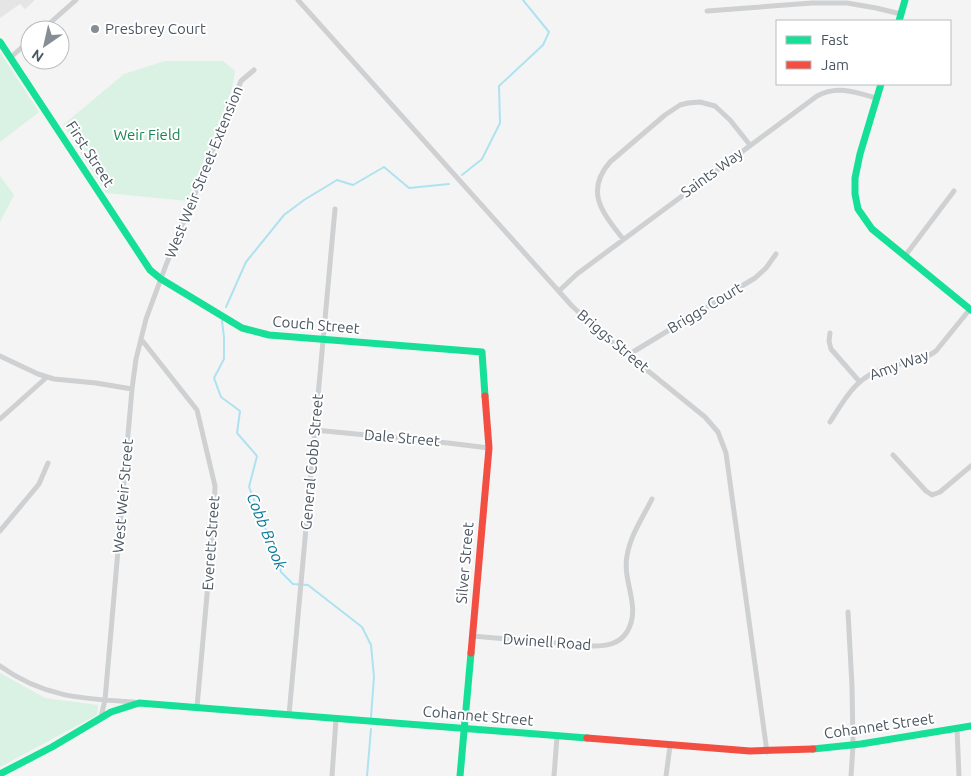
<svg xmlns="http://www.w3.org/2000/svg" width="971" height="776" font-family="Ubuntu,sans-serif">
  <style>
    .education { fill: #e6e5e6 }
    .green { fill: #d9f2e3 }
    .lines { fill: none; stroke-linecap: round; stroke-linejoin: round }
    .stream { stroke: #aee2f0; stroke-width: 2 }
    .street { stroke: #ced0d2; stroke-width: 5 }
    .fast { stroke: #16e098; stroke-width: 7 }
    .jam { stroke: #f24e42; stroke-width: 7 }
    .poi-dot { fill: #868d94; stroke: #fff; stroke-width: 2 }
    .labels { text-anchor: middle; stroke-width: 4; stroke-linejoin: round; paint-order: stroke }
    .poi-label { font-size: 15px; fill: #4a5661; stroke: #fff; text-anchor: start }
    .park-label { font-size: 15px; fill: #17864f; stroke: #fff }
    .street-label { font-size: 15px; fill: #4a5661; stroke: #fff }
    .water-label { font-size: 16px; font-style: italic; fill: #0c7c9b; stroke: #fff }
  </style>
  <rect width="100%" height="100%" fill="#f4f4f4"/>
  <!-- education -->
  <path class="education" d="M0,0h35l-10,9 -5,-5 -20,14z"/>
  <!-- green -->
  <path class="green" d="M0,52l39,60 -39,30z
    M165,61h58l12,10 -3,18 -44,112 -82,-8 -43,-68 61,-51z
    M0,176l14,19 -14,27z
    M0,673l45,25 53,7 -1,10 -97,52z"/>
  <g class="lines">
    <!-- stream -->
    <path class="stream" d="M462,175l20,-16 18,-36 -1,-37 44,-41 6,-13 -26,-32
      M226,307l20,-45 38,-47 20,-15 33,-20 16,5 31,-18 25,21 40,-4
      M222,321l2,16v22l-10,19 7,19 19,14 -3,22 20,23 -8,31 16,41 9,15 7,29 12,12 15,1 54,42 9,18 3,32 -3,40
      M367,776l4,-47"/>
    <!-- street -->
    <path class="street" d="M298,0l274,306 29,27 104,84 13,15 8,21 41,299
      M707,11l105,-8h35l29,5 25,6
      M42,30l34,-30
      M10,58l20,-18
      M623,239c-20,-26 -39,-47 -13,-77l55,-47 15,-10 8,-2 12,-1 15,4 15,14 20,25
      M905,256l49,-65
      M559,291l18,-17 240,-178c20,-11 39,-4 59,2
      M830,333l-1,8 2,8 28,32
      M141,339l56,71 18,76 -1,30 -17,191
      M628,355l127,-77 11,-10 10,-14
      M0,356l38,18 16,5 42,4 36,6
      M0,419l47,-42
      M830,422c17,-27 28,-48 62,-56 15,-4 31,-5 44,-15l34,-42
      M315,430l133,13 41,5
      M893,455l33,36 6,4 8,-3 31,-26
      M0,531l39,-47 9,-21
      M848,612l4,74 1,60 -2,30
      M472,636l121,10c14,0 26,-2 34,-14 15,-25 -5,-50 0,-76 3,-20 16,-39 25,-57
      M0,666c43,31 82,33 134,36
      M289,715l46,-506
      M101,717l4,-17 27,-311 4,-30 10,-40 20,-54 75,-184 13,-11
      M957,728l2,48
      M332,776l4,-57
      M554,776l3,-39
      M666,776l4,-30"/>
    <!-- fast -->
    <path class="fast" d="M899,21l6,-21
      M0,42l150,228 11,9 81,49 27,7 213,17 3,44
      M881,84l-21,70 -5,24v16l3,15 14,20 99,81
      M813,749l48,-5 110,-18
      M0,774l52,-27 59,-35 28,-9 448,35
      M460,776l11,-123"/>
    <!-- jam -->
    <path class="jam" d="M471,653l18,-205 -4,-52
      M587,738l163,13 63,-2"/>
  </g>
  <!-- markers -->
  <circle class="poi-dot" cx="95" cy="29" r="5"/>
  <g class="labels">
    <!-- poi labels -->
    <g class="poi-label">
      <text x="105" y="34">Presbrey Court</text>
    </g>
    <!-- park labels -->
    <g class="park-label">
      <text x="147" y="140">Weir Field</text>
    </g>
    <!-- street labels -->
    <g class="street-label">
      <text transform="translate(90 154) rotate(57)" y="5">First Street</text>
      <text transform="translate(204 172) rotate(-68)" y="5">West Weir Street Extension</text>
      <text transform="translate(712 173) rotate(-36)" y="5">Saints Way</text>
      <text transform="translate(705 308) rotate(-31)" y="5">Briggs Court</text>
      <text transform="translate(316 325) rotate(5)" y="5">Couch Street</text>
      <text transform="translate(613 341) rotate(40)" y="5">Briggs Street</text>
      <text transform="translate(899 365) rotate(-20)" y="5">Amy Way</text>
      <text transform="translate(402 438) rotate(5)" y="5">Dale Street</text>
      <text transform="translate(312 462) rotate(-85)" y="5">General Cobb Street</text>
      <text transform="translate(123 496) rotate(-85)" y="5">West Weir Street</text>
      <text transform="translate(211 543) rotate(-86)" y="5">Everett Street</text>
      <text transform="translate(465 563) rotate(-85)" y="5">Silver Street</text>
      <text transform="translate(547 642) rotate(4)" y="5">Dwinell Road</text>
      <text transform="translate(478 716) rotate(5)" y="5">Cohannet Street</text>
      <text transform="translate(879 726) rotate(-8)" y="5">Cohannet Street</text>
    </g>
    <!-- water labels -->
    <g class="water-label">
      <text transform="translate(267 531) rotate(68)" y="6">Cobb Brook</text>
    </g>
  </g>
  <!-- legend -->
  <rect x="776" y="20" width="175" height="65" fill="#ffffff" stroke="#b7bbc0"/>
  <rect x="786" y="36" width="25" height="8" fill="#16e098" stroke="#b7bbc0"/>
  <text x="821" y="45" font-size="15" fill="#4a5661">Fast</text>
  <rect x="786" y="61" width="25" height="8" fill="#f24e42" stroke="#b7bbc0"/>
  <text x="821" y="70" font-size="15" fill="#4a5661">Jam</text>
  <!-- north arrow -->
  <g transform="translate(45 45) rotate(214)"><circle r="24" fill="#ffffff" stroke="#b7bbc0"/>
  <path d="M0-4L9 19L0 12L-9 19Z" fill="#868d94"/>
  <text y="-8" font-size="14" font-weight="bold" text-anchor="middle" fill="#4a5661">N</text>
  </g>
</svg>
